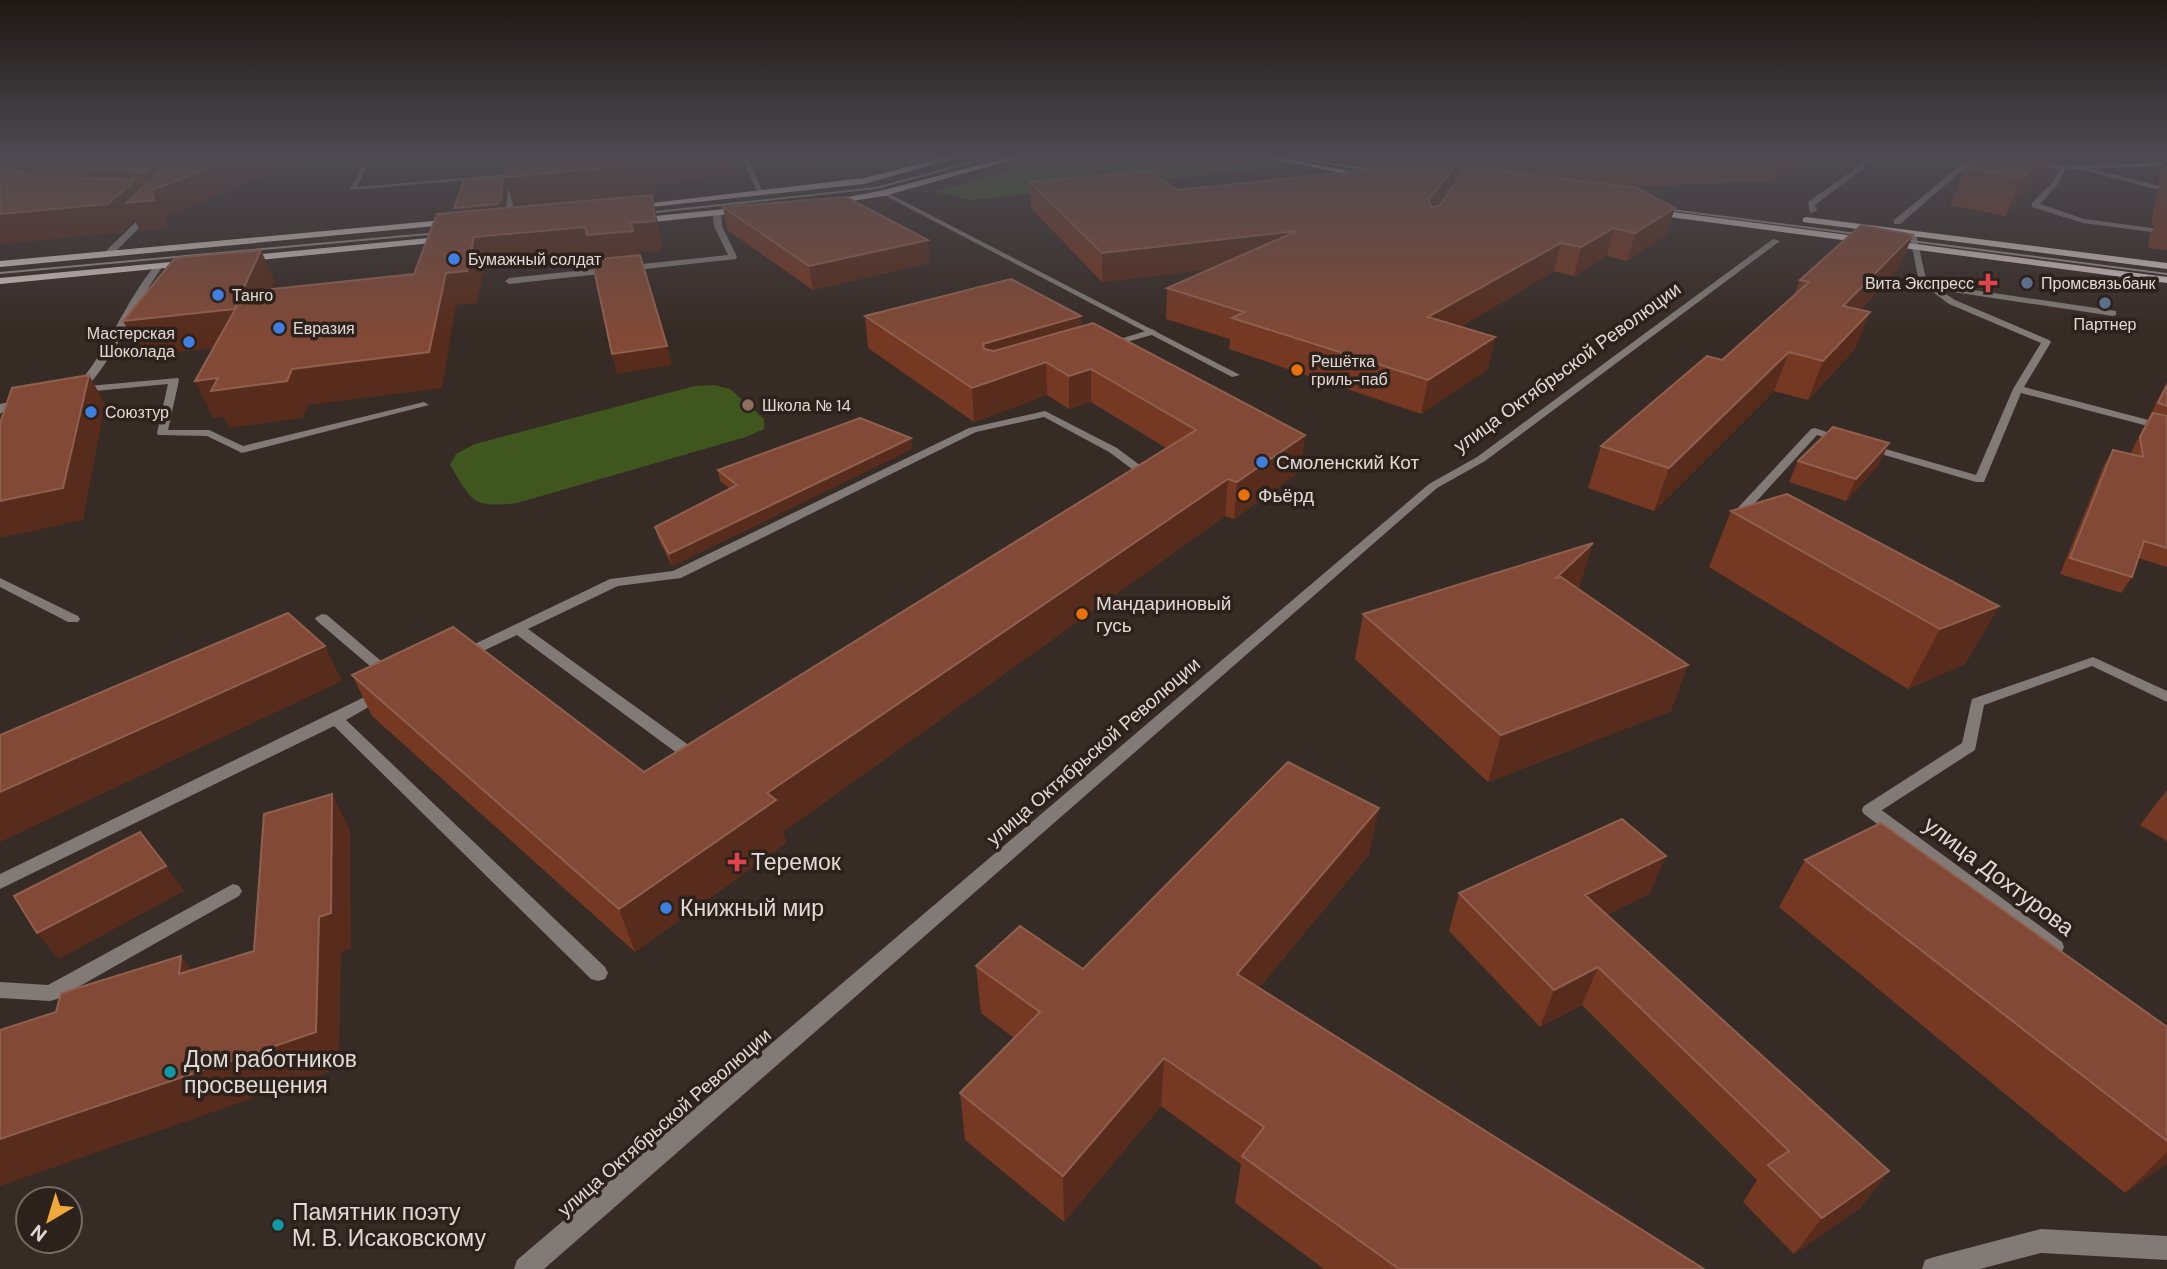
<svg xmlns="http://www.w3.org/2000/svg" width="2167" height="1269" font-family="'DM Sans',sans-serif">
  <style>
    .green { fill: #3f571f }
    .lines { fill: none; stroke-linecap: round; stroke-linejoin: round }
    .lane { fill: #817a77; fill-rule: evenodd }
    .street { fill: #817a77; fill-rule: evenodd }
    .primary { fill: #d5c6c1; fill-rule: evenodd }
    .tram { stroke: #9a908b; stroke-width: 2 }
    .wall { fill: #753823; fill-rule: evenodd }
    .shaded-wall { fill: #572c1c }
    .building { fill: #814936; stroke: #90604f; stroke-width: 2 }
    .shop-dot { fill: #3f7fe0; stroke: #2d211c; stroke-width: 2.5 }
    .health-dot { fill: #e0444e; stroke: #2d211c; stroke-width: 2.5 }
    .service-dot { fill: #5c6f8a; stroke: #2d211c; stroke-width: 2.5 }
    .food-dot { fill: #e8710a; stroke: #2d211c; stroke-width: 2.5 }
    .education-dot { fill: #8d6e63; stroke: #2d211c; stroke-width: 2.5 }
    .culture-dot { fill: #0f9aa8; stroke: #2d211c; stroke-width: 2.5 }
    .labels { text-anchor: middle; stroke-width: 7; stroke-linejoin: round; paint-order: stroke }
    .far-poi-label { font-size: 16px; fill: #e1d9d5; stroke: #2d211c; text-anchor: start }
    .street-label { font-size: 19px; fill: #e1d9d5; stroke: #2d211c }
    .poi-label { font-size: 19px; fill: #e1d9d5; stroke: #2d211c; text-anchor: start }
    .near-poi-label { font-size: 23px; fill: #e1d9d5; stroke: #2d211c; text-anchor: start }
    .near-street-label { font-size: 23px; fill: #e1d9d5; stroke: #2d211c }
  </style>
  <rect width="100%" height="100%" fill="#372b25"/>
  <!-- green -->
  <path class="green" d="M1069,155h143l46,15 -289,30 -34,-9z
    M714,385l16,4 34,30v10l-18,8 -229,66c-46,5 -44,-1 -67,-38l6,-11 19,-10 220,-58z"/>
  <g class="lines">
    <!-- lane -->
    <path class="lane" d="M741,155h6l17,40 -6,-1z
      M364,165l3,2 -10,20 166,-14 3,2 -176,15 11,-23z
      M2063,166l3,2 -8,16 -18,20 44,15 83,11v4l-84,-11 -51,-16v-4l21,-21 7,-14z
      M2081,166l86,22v4l-88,-23z
      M512,178l3,2 -1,28 -11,12 -4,-2 7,-10 3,-28z
      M147,211l7,2 -43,43h-6v-4z
      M717,211l4,2 1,13 15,31 -1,2 -227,25 -4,-3 4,-3 219,-23 -14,-29 -1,-13z
      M1909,232l7,2 10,45 7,5 183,27v4l-3,1 -173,-26 15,10 94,40 2,2 -27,45 143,38v6l-146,-38 -37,89h-8l-112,-33 -2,-2 6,-3 108,31 37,-86 28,-46 -92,-39 -30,-22z
      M156,264l7,2c-28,38 -44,85 -75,120l90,-8 1,2 -11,50h41l34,16 181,-44 5,3 -187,48 -35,-17 -49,-1 -1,-2 11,-49 -94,9v-4c34,-38 50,-86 82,-125z
      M1152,329l5,3 -2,2 -46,13 -5,-3z
      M24,399l5,3 -1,2 -22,5 -6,5v-10z
      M1045,411l72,37 36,27 -4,4h-8l-1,-4 -31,-23 -65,-35 -68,15 -295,146 -63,8 -90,43 173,125 2,4 -2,4h-12l-172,-127 -49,23h-10l-2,-3 2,-3 152,-73 63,-8 296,-143z
      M1815,428l32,11 -5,3 -25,-7 -72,79 4,4 -2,3c-6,1 -11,-1 -15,-6l2,-3 77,-83z
      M0,578l78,38 2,3 -2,3h-10l-68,-35z
      M322,614l5,1 67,57 2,3 -2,3h-10l-67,-57 -2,-3z
      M2093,657l74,34v11l-75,-36 -108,39 -9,45 -99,64 -6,2 -6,-2 -2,-4 2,-4 98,-63 10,-44z
      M381,689l5,2 2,3 -2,3 -40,23 259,247 3,6 -3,6 -7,2 -7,-2 -257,-253 -334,163v-15z
      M233,884l6,2 3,5 -3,5 -182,103 -7,2 -50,-3v-16l48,3z
      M2041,1229l126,7v24l-126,-7 -61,16h-58l3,-9 9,-3z"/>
    <!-- street -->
    <path class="street" d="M888,155h9l32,10 -3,2z
      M1874,155h7l-66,50 2,6 -7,2 -2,-11z
      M1973,155h7l-80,69h-6v-4z
      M2029,161l34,5 104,-4v4l-104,4 -36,-6z
      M882,192h4l354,183 -8,2 -350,-183z
      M1773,239l7,2 -295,220 -48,27 -893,781h-30l3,-9 912,-776 48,-27z
      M1870,804l6,2 186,136 2,5 -2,5 -7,3 -7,-3 -184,-138 -2,-4 2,-4z"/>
    <!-- primary -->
    <path class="primary" d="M954,155h13l-103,29 -232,25 -5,-3 237,-28z
      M1017,155h13l-146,41 -58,9 -4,-3 62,-12z
      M1251,155h16l109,21 -4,3z
      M746,207l3,1v4l-115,12 -5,-3 5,-3z
      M1650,209l517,68v6l-520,-69 -2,-2z
      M1806,217l361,46v6l-364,-47v-4z
      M454,219l5,3 -2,2 -457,43v-6z
      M449,236l3,1v4l-212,21 -5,-3 5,-3z
      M192,260l5,3 -1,2 -196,19v-6z"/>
    <!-- tram -->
    <path class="tram" d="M1275,155l114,18
      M1656,208l511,66
      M638,214l238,-26 123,-33
      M0,273l450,-41"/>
  </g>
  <!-- wall -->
  <path class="wall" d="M0,155h316l-151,62 2,11 -27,3 -5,-11 -13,12 -122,12z
    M788,155h62l-49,8z
    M1335,155h475l-39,26 -146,6 41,48 -39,26 -20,-5 -33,20 -20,-5 -94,56 35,10 -7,32 -67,45 -192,-65 1,-10 -64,-20 1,-31 43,-19 -108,13 -71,-74 -1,-26 147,8 200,-21zM1453,179l5,1 -7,9z
    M1980,155h80l-7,7 -3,-1 -4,9 -41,46 -55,-11 16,-37z
    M2163,155h4v95l-19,-2 2,-14 5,-8 -4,-1 6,-33 4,-8 -3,-1 3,-14 5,-9h-4z
    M723,207l205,33 1,23 -116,27 -86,-60z
    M1899,268l-39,42 -5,39 -47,51 -34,-9 -120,120 -66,-23 13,-42 121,-86 72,-65 6,-15z
    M865,316h216v11l224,108 -5,36 -66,48 -9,-3 -442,316 3,11 -151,109 -263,-236 -20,-41 292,97 522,-324 -75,-46 -22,7 -22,-14 -73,27 -106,-74z
    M2167,382v185l-29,-9 -6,19 -11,16 -61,-19 44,-109 9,-15 19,4 -1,-2z
    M911,438l1,11 -240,117 -14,-28 -3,-11 75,-38 -10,-8 -2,-11z
    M1798,461l81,4 -33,36 -57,-19z
    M1731,511l268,95 -34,58 -57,25 -199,-122z
    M1580,585l-3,3 94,123 -183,71 -133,-123 8,-45z
    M2167,790v51l-27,-16z
    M1369,855l-110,133 445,281h-380l-89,-66 6,-39 -80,-58 -97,116 -99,-82 -5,-47 54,-55 -33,-25 -5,-47 107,3z
    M1805,860l362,167v136l-42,30 -346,-286z
    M1459,893h191l-43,22 282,256 -29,37 -66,46 -51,-52 14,-22 -175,-175 -42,22 -91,-96z"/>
  <!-- shaded-wall -->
  <path class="shaded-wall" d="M25,155h74l-74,10 9,17 -5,2 -13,-25z
    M243,155h73l-151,62 2,11 -27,3 -5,-11 -13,12 -122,12v-30l135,-34 10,21 7,-11 2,-1 -8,-17 18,-16z
    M647,155h88l3,18 -84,14 1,11h-2l5,26 4,27 -23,2 1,9 -45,4 -3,-8 -108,10 -7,35 -21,2 -14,83 -134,17 -5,13 -74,10 -5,-11 -11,1 -18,-37 97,-12 154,-96 28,-36 111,-10 48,4 -118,-20 -10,-34z
    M800,155h50l-49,8z
    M1780,155h30l-39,26z
    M2044,155h9l-7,15 -41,46 17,-38z
    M1456,166l-5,25 -27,34 5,-26z
    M503,178l3,7 -3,22 -3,5 -43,4 -3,-8z
    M1675,208l-9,27 -39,26 8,-28z
    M1614,228l-7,28 -33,20 7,-29z
    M1297,231l-4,28 -191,23v-29z
    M1913,235l-14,33 -71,75 15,-37z
    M928,240l1,23 -116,27 -4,-24z
    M1561,243l-7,28 -132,78 6,-32z
    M261,250l14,32 -25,62 -109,12 -18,-35z
    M1870,312l-15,37 -47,51 15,-39z
    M1081,316v32l-96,34 -2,-38z
    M1495,337l-7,32 -67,45 7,-34z
    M667,346l5,19 -55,9 -5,-20z
    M1789,352l-15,39 -120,120 15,-43z
    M1046,362l1,33 -73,27 -2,-34z
    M1091,369v33l-22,7v-33z
    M89,375l16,29 -22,116 -83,18v-37z
    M1305,435l-5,36 -66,48 3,-37z
    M911,438l1,11 -240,117 -3,-12z
    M1889,443l-10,22 -33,36 10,-22z
    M1228,479l-3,37 -442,316 3,11 -151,109 -16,-43 148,-116z
    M1593,543l-13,42 -36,37 12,-44z
    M1999,606l-34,58 -57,25 32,-60z
    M325,646l17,35 -342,161v-50z
    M1688,665l-17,46 -183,71 13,-47z
    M332,794l18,35 1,120 -10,3 -2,116 -339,118v-47l319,-222z
    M1379,808l-10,47 -138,167 6,-48z
    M1666,856l-16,37 -79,40 14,-38z
    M166,866l18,25 -125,68 -22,-26z
    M181,956l26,35 -28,-17z
    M1598,967l-16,38 -42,22 14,-37z
    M1164,1058l-3,48 -97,116 -1,-46z
    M2167,1152v11l-42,30z
    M1889,1171l-29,37 -66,46 28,-36z"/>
  <!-- building -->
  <path class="building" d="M0,155h25l-9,4h-16z
    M49,155h194l-91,35 2,10 -28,3 45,-41 -2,-6h-5l-18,16 -121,-7z
    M508,155h139l1,9 -143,13z
    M1539,155h25v1l30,-1 17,9z
    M1980,155h64l-22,23 -56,-10z
    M1438,163l18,3 -27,33 2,8 8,-1 28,-39 170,21 38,20 -40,25 -21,-5 -33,19 -20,-4 -133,74 67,20 -67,43 -196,-62 12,-6 -77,-24 130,-57 -195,22 -72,-71 121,-11 26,19z
    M0,167h5l27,9 103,4 -27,24 -108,10z
    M503,178l-2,21 -4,5 -43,4 10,-27z
    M652,195l3,26 -24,2 2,8 -46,4 -2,-8 -111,10 -7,34 -21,2 -17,79 -137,17 -5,12 -76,10 7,-13 -23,3 50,-89 169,-18 23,-60z
    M846,197l82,43 -119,26 -86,-59z
    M1861,225l52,10 -70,71 27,6 -47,49 -34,-9 -120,116 -68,-22 106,-90 15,4 87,-78 -9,-2z
    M261,250l-27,59 -111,12 52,-63z
    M640,255l27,91 -55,8 -20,-94z
    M1011,279l70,37 -98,28 1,5 10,2 99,-28 212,112 -68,47 -9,-3 -461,314 9,7 -157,109 -267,-234 101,-48 191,145 552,-342 -105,-61 -22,7 -23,-14 -74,26 -107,-72z
    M89,375l-26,113 -63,13v-78l12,-35z
    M2167,385v21l-9,-3z
    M2153,413l14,3v132l-23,-7 -12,36 -62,-19 43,-108 30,7 -3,-20z
    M860,418l51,20 -242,116 -14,-27 82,-42 -19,-15z
    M1833,427l56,16 -33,36 -58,-18z
    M1787,494l212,112 -59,23 -209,-118z
    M1593,543l-37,35 5,-1 127,88 -187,70 -138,-121z
    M288,613l37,33 -325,146v-57z
    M1288,762l91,46 -142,166 467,295h-305l-157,-113 22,-29 -100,-69 -101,118 -103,-83 80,-81 -64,-46 44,-40 63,43z
    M332,794l-1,119 -12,4 -3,115 -316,107v-109l56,-18 5,-19 120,-37 -2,18 75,-23 10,-137z
    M1622,819l44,37 -81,39 304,276 -67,47 -54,-53 21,-14 -191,-184 -44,23 -95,-97z
    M1881,823l286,204v114l-362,-281z
    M140,832l26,34 -129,67 -23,-37z"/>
  <!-- sky -->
  <linearGradient id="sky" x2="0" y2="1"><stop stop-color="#1e1814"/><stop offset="0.47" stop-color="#4d4a51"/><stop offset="1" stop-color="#4d4a51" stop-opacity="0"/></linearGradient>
  <rect width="2167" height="332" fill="url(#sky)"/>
  <!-- markers -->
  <g class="shop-dot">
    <circle cx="454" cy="259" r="7"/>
    <circle cx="218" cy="295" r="7"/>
    <circle cx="279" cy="328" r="7"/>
    <circle cx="189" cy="342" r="7"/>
    <circle cx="91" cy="412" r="7"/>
    <circle cx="1262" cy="462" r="7"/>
    <circle cx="666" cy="908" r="7"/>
  </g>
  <g class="health-dot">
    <path d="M1984.5 272.5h7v7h7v7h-7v7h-7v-7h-7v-7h7z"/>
    <path d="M733.5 851.5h7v7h7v7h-7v7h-7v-7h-7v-7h7z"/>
  </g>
  <g class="service-dot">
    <circle cx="2027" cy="283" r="7"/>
    <circle cx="2105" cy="303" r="7"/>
  </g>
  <g class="food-dot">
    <circle cx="1297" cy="370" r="7"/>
    <circle cx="1244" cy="495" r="7"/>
    <circle cx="1082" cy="614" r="7"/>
  </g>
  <circle class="education-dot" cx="748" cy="405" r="7"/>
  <g class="culture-dot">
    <circle cx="170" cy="1072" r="7"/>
    <circle cx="278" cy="1225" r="7"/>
  </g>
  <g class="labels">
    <!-- far-poi labels -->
    <g class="far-poi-label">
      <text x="468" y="265">Бумажный солдат</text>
      <text x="1974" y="289" text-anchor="end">Вита Экспресс</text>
      <text x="2041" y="289">Промсвязьбанк</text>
      <text x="232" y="301">Танго</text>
      <text x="2105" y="330" text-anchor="middle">Партнер</text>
      <text x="293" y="334">Евразия</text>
      <text x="175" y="339" text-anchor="end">Мастерская<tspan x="175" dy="18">Шоколада</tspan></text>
      <text x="1311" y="367">Решётка<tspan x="1311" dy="18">гриль-паб</tspan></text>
      <text x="762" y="411">Школа № 14</text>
      <text x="105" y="418">Союзтур</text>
    </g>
    <!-- street labels -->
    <g class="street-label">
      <text transform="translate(1567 367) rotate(-36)" y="7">улица Октябрьской Революции</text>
      <text transform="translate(1093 751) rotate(-41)" y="7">улица Октябрьской Революции</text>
      <text transform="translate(664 1122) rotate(-41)" y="7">улица Октябрьской Революции</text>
    </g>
    <!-- poi labels -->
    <g class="poi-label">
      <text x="1276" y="469">Смоленский Кот</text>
      <text x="1258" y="502">Фьёрд</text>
      <text x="1096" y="610">Мандариновый<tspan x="1096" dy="22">гусь</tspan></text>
    </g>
    <!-- near-poi labels -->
    <g class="near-poi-label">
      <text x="751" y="870">Теремок</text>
      <text x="680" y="916">Книжный мир</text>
      <text x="184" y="1067">Дом работников<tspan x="184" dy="26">просвещения</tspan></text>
      <text x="292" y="1220">Памятник поэту<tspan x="292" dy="26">М. В. Исаковскому</tspan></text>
    </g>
    <!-- near-street labels -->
    <g class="near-street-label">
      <text transform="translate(1999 876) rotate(37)" y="8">улица Дохтурова</text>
    </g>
  </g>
  <!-- north arrow -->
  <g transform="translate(49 1220) rotate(218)"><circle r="33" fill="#2d211c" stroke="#756b66" stroke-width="2"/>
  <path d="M0-5L12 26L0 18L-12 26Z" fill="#eea83c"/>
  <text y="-10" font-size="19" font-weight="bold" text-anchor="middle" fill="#e1d9d5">N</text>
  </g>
</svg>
